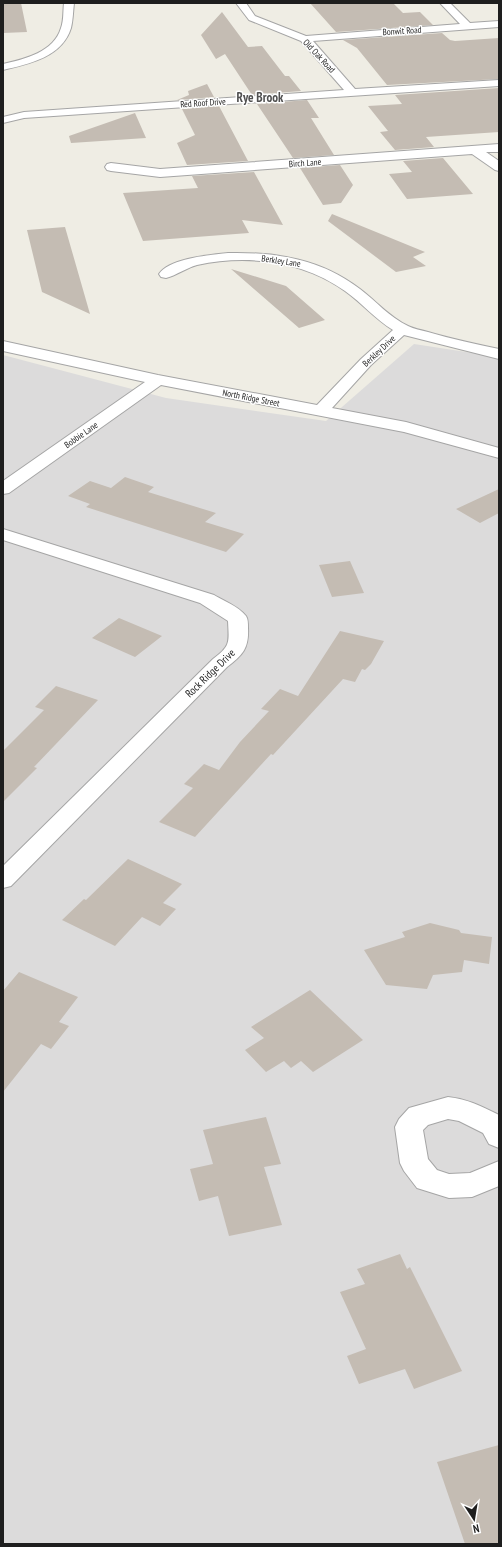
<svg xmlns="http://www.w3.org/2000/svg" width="502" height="1547" font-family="'PT Sans Narrow',sans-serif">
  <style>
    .residential { fill: #dcdbdb }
    .building { fill: #c4bcb3 }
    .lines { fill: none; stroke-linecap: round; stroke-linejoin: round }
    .minor-casing { stroke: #a5a5a5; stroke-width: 2 }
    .minor { fill: #fff; fill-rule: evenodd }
    .labels { text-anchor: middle; stroke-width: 3; stroke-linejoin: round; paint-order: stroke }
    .far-street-label { font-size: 9px; fill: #1e1e1e; stroke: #fff }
    .street-label { font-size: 11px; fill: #1e1e1e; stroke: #fff }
    .far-district-label { font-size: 13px; font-weight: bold; fill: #515151; stroke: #fff }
  </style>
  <rect width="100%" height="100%" fill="#efede4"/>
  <!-- residential -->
  <path class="residential" d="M414,344l85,13v1187h-496v-1189l163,43 160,23z"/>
  <!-- building -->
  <path class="building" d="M3,3h18l6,29 -24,1z
    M310,3h83l10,10 17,-1 13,13 -97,7z
    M222,12l26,35 14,-1 23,30h4l12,15 -49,4 -27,-41 -9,5 -15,-24z
    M442,33l8,7 5,1 44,-3v41l-112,6 -30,-37 -14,-8z
    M207,84l7,13 -37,3 12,-5 -1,-4z
    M499,88v44l-73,5 8,10 -39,3 -15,-18 8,-1 -20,-25 34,-2 -7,-9z
    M307,100l12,18h-8l23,37 -41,3 -36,-54z
    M219,106l29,55 -61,4 -10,-22 18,-8 -13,-26z
    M135,113l11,25 -75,5 -2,-7z
    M443,158l30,36 -66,5 -18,-25 23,-2 -9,-11z
    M340,165l13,20 -12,18 -18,2 -23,-37z
    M254,172l29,53 -41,-5 7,13 -106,8 -20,-48 75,-5 -6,-12z
    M332,214l93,38 -12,5 13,9 -30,6 -68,-51z
    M65,227l25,87 -48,-22 -15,-62z
    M231,269l55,17 39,34 -26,8z
    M125,477l29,10 -6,5 68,21 -11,9 39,12 -18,18 -140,-45 4,-3 -22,-8 22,-15 21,7z
    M499,489v24l-19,10 -24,-14z
    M350,561l14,32 -32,4 -13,-32z
    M119,618l43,18 -27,21 -43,-19z
    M340,631l44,10 -13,23 -6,6 -3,-1 -7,13 -12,-3 -70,76 -2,-1 -76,83 -36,-15 34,-34 -9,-4 20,-20 15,6 21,-28 29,-31 -8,-2 19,-20 18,7z
    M56,686l42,14 -64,67 3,1 -34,34v-51l41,-41 -9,-3z
    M128,859l54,25 -19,19 13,6 -16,17 -18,-9 -27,29 -53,-26 22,-21 2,1z
    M430,923l29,7 2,3 31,4 -3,27 -25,-4 -2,12 -29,3 -6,14 -41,-4 -22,-35 41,-13 -3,-5z
    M19,972l59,25 -19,25 10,4 -18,23 -10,-5 -38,48v-101z
    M310,990l53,50 -50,32 -12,-11 -10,7 -7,-7 -18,11 -21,-22 19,-12 -13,-11z
    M266,1117l15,47 -17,3 18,58 -53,11 -11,-40 -19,5 -9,-32 23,-5 -10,-34z
    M400,1254l7,15 3,-2 52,104 -48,18 -9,-20 -46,15 -12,-28 19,-7 -26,-57 25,-8 -8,-15z
    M499,1445v99h-34l-28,-82z"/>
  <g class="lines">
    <defs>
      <path id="minor" d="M64,3h10c-1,8 -1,17 -3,25 -9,29 -42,36 -68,42v-6c22,-5 51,-12 58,-36 3,-8 2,-17 3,-25z
        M236,3h10l9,13 51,20 154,-12 -20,-21h10l20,20 29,-2v6l-186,14 42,48 144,-9v6l-475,32 -21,5v-6l21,-5 320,-22 -43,-49 -52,-21z
        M499,144v8h-13l13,9v10l-4,-1 -23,-16 -312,23 -49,-6 -4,-1 -2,-3 2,-3 4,-1 49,6z
        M228,253c49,-1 93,6 132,36 16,12 29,28 48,37 6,3 13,4 20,6 24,7 47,12 71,17v10l-95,-24 -33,30 -39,43 74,14 93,26v10l-95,-26 -243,-47 -152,108 -6,1v-13l142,-99 -142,-31v-10l155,34 159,30 44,-46 32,-29c-18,-11 -31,-27 -48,-39 -42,-30 -97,-37 -148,-26 -11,3 -20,10 -31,13l-5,-1 -2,-3c11,-16 51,-19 69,-21z
        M3,529l211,66c10,6 24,11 32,21 2,3 2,7 2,12 1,20 -5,27 -21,39l-216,219 -8,2v-22l210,-207c18,-13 16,-17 15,-38l-28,-18 -197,-63z
        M448,1097c20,2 33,9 51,18v33l-10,-4 -6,-11 -24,-12 -11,-2 -20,6 -5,5 5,29 9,11 12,4 21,-1 29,-12v25l-27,11 -23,1 -32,-10 -13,-17 -4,-8 -5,-36 4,-8 10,-11z"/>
    </defs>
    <!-- minor casing -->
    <use href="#minor" class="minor-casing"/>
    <!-- minor -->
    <use href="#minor" class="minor"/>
  </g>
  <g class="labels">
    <!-- far-street labels -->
    <g class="far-street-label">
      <text transform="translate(402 31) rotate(-4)" y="3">Bonwit Road</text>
      <text transform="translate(319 56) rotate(47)" y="3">Old Oak Road</text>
      <text transform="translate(203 103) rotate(-4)" y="3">Red Roof Drive</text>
      <text transform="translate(305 163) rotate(-4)" y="3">Birch Lane</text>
      <text transform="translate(281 261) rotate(8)" y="3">Berkley Lane</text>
      <text transform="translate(379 351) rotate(-43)" y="3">Berkley Drive</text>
      <text transform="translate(251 398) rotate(11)" y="3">North Ridge Street</text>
      <text transform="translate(81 435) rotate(-35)" y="3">Bobbie Lane</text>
    </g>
    <!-- street labels -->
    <g class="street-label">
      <text transform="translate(210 673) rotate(-44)" y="4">Rock Ridge Drive</text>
    </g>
    <!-- far-district labels -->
    <g class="far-district-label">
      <text x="260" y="102">Rye Brook</text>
    </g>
  </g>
  <!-- border -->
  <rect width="502" height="1547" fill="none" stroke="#1e1e1e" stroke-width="8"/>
  <!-- north arrow -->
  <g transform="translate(474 1519) rotate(168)" stroke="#ffffff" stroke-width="3" paint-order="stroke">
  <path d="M0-3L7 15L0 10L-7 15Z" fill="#1e1e1e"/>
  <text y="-6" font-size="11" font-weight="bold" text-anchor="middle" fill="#1e1e1e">N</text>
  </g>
</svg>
